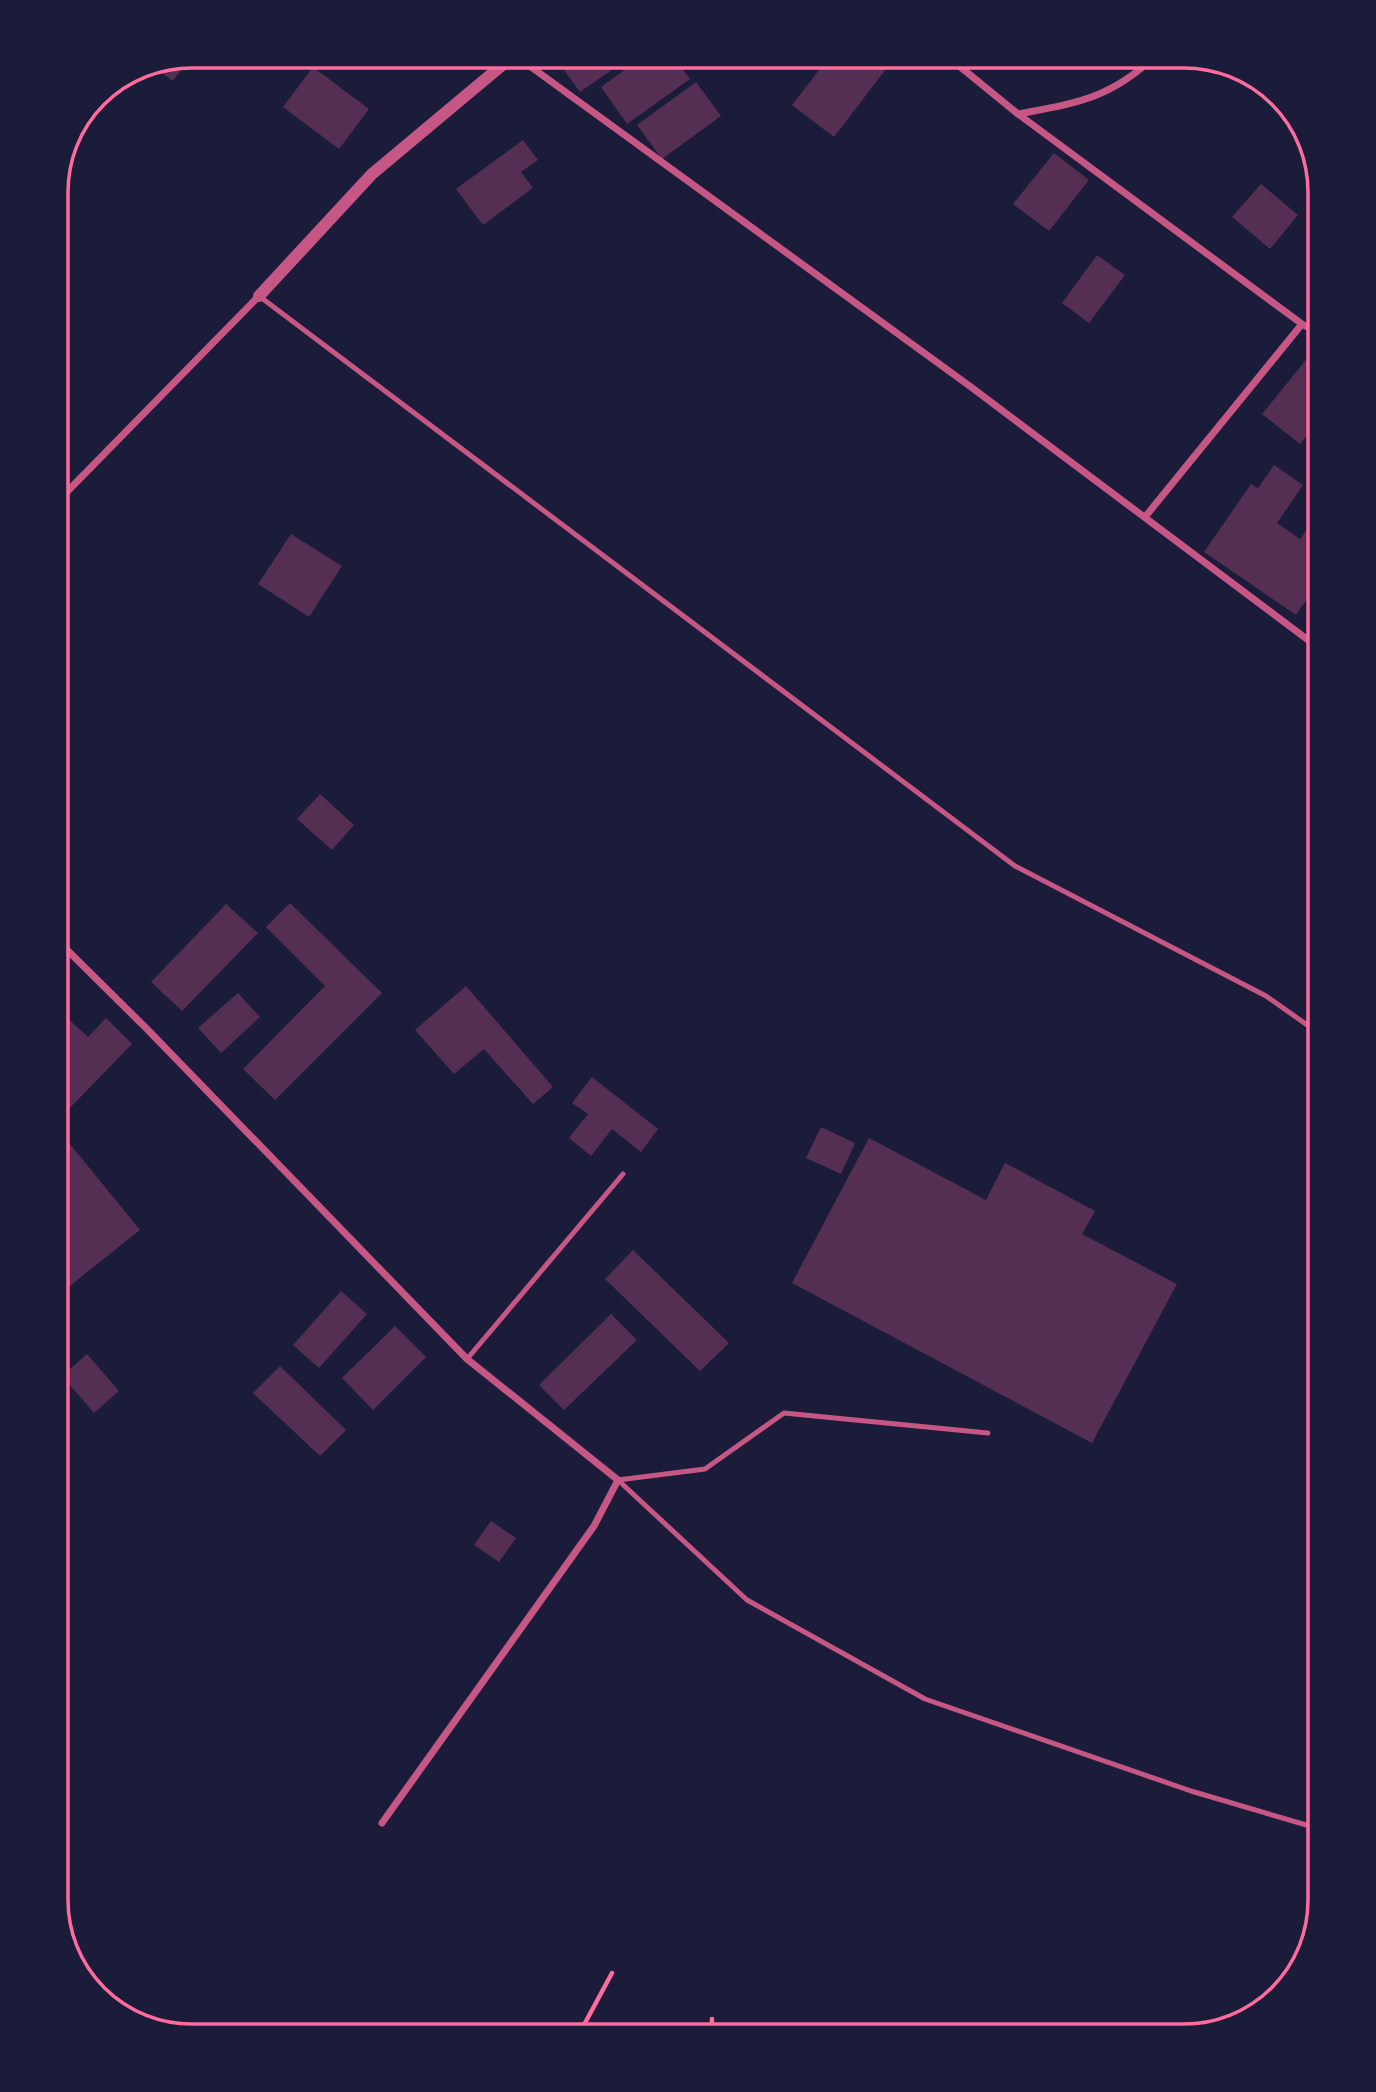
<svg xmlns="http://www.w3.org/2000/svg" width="1376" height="2092" font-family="Inter,sans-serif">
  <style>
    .building { fill: #542f53 }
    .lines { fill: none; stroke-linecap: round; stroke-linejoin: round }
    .path { stroke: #ff6b9d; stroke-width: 4.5 }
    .service { stroke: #c65784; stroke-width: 5 }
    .minor { stroke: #c65784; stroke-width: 7 }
    .tertiary { stroke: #c65784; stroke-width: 12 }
    .rim { fill: none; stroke: #ff6b9d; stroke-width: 3.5 }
  </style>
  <rect width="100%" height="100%" fill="#1b1b3a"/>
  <!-- building -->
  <path class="building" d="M191,56l-18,25 -24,-17z
    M560,56h72l-52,36 -24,-33z
    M644,56h29l17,23 -63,45 -26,-37z
    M830,56h66l-62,81 -42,-32z
    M313,67l56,42 -30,40 -56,-42z
    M696,82l25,34 -59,43 -25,-34z
    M523,140l15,20 -17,12 12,16 -50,37 -27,-36z
    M1054,153l35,27 -40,51 -36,-27z
    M1261,184l37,31 -28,34 -38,-32z
    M1097,255l28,20 -36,48 -27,-20z
    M1318,345l2,2v73l-20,24 -38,-30z
    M1274,465l29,20 -26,38 23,16 13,-18 7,5v54l-24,35 -92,-63 47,-68 7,4z
    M291,534l51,32 -33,51 -51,-33z
    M320,794l34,31 -22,25 -35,-31z
    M290,903l92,90 -107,107 -32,-31 82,-83 -59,-59z
    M226,904l32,29 -76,78 -31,-29z
    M466,986l87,101 -20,17 -49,-55 -30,25 -39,-44z
    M238,993l22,24 -39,36 -23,-25z
    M62,1013l26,24 18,-19 26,26 -70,72 -6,-5v-92z
    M592,1077l66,52 -17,23 -29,-23 -21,27 -22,-18 19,-24 -16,-11z
    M821,1127l34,16 -14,31 -35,-16z
    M65,1138l75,92 -84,67v-152z
    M869,1138l117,62 19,-37 90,48 -13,23 95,50 -85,159 -300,-160z
    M633,1250l96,93 -29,28 -95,-92z
    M341,1291l26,23 -48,54 -26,-23z
    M611,1314l26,26 -73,70 -25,-25z
    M395,1326l31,31 -53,53 -31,-32z
    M87,1354l32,37 -25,22 -32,-37z
    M280,1366l66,64 -26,26 -67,-63z
    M491,1521l25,17 -17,24 -25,-17z
    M350,2028l15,8h-19z"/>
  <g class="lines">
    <!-- path -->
    <path class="path" d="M990,64l10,-8
      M578,2036l34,-63
      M711,2036l1,-17"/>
    <!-- service -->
    <path class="service" d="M259,296l756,570 251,130 54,38
      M467,1359l156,-185
      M988,1433l-204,-20 -79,56 -87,11 129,120 178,99 266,92 129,38"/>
    <!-- minor -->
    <path class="minor" d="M516,56l455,331 349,262
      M947,56l71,58 284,210 18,10
      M1018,114c58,-11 92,-15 137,-58
      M56,503l203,-207
      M1145,517l157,-193
      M56,939l91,90 320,330 151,121 -24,46 -212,297"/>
    <!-- tertiary -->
    <path class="tertiary" d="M259,296l113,-122 141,-118"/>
  </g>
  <!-- crop -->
  <path d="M0 0H1376V2092H0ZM192 68H1184A124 124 0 0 1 1308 192V1900A124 124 0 0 1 1184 2024H192A124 124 0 0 1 68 1900V192A124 124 0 0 1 192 68Z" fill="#1b1b3a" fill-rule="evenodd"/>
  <path class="rim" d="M192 68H1184A124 124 0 0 1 1308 192V1900A124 124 0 0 1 1184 2024H192A124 124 0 0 1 68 1900V192A124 124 0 0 1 192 68Z"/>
</svg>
